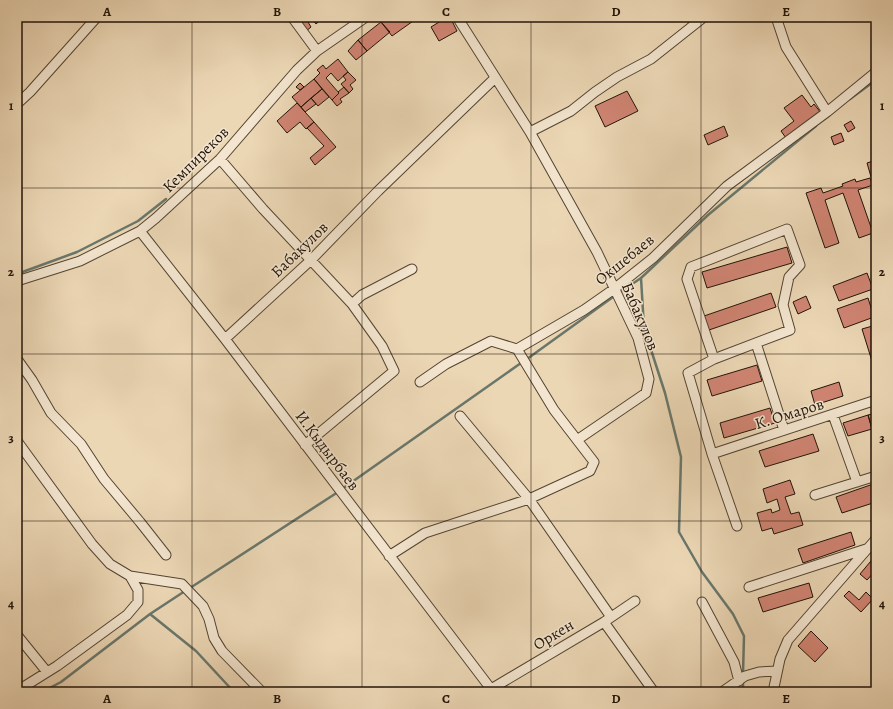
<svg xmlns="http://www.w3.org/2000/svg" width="893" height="709" font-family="Alegreya,serif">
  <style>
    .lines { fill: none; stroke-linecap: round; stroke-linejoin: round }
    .stream { stroke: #69776c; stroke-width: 2.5 }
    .building { fill: #d18574; stroke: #201307 }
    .minor-casing { stroke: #534432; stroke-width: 11 }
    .minor { stroke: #f3e5cf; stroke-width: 9 }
    .grid { fill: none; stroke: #201307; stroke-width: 1; stroke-opacity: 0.55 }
    .labels { text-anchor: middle; stroke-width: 3; stroke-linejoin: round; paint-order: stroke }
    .street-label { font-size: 16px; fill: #201307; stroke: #f3e5cf }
    .neatline { fill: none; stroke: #201307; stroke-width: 1.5 }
    .grid-label { font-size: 13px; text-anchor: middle; font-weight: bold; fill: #201307 }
  </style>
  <rect width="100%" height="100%" fill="#ecd7b5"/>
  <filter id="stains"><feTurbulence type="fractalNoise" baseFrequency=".005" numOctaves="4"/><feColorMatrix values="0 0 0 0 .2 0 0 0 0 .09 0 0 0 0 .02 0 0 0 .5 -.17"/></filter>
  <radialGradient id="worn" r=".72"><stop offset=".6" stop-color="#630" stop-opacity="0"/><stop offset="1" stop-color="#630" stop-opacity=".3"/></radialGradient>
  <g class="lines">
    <!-- stream -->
    <path class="stream" d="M850,99l26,-19
      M17,274l60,-22 61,-31 28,-22
      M641,278l3,50 21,65 16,64 -2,75 23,40 31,42 11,22 -1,38
      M619,293l22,-15 67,-63 108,-89
      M527,359l86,-62
      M342,489l179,-126
      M190,588l148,-96
      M150,614l46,37 38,41
      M42,692l19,-10 89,-68 35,-23
      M743,692v-11"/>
  </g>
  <!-- building -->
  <path class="building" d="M295,17h10l6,10 -6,5z
    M311,17h13l-8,7z
    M388,17h26l2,2 -24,17 -11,-14z
    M444,19l2,3 5,-3 6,12 -18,10 -8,-14z
    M381,22l9,10 -23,19 -9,-11z
    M358,40l9,11 -11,9 -8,-9z
    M338,59l10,13 -10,9 -7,-8 -5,5 13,15 -7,7 -18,-21 6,-6 -3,-3 6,-5 3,4z
    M348,72l8,8 -6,5 3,4 -4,4 -8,-9 5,-4 -3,-4z
    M314,79l8,10 -21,18 -9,-10z
    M300,83l4,4 -4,3 -4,-3z
    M344,87l5,6 -9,6 2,3 -5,4 -5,-6 7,-7 -1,-1z
    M322,89l7,8 -11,9 -7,-8z
    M627,91l11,20 -33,16 -10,-21z
    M802,95l9,12 3,-3 7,9 -35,25 -5,-7 13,-10 -10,-13z
    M311,98l5,6 -11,8 -4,-5z
    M297,103l17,19 -8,7 -6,-7 -13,11 -10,-12z
    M851,121l4,7 -7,4 -4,-7z
    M314,122l22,25 -21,18 -5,-7 14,-12 -17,-18z
    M724,126l4,10 -20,9 -4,-10z
    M841,133l3,8 -10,4 -3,-8z
    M876,160v34l-9,-31z
    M870,178l3,7 -15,5 15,43 -14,5 -16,-45 -18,7 14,43 -14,5 -19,-55 15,-5 2,5 20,-7 -1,-2 13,-5 1,3z
    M787,247l5,16 -85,25 -5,-16z
    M867,273l6,16 -34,12 -6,-15z
    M771,293l5,14 -67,23 -5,-14z
    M806,296l5,12 -13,6 -5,-12z
    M868,298l6,19 -30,11 -7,-19z
    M876,325v49l-14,-45z
    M757,365l5,16 -50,15 -5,-16z
    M839,382l4,14 -28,9 -4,-14z
    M770,408l5,15 -51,15 -4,-15z
    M876,413v14l-4,2 -4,-14z
    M868,415l4,14 -24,7 -5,-13z
    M813,434l6,17 -54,16 -6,-16z
    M790,480l5,14 -10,3 6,17 8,-2 4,13 -29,9 -2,-6 -10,3 -5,-18 14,-4 1,4 8,-3 -3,-11 -10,4 -4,-14z
    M876,483v19l-34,11 -6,-16z
    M851,532l4,13 -52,18 -5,-14z
    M876,555v15l-9,10 -7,-6z
    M809,583l4,14 -50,15 -5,-14z
    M849,591l10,9 7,-8 7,7 -12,13 -17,-16z
    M811,631l17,17 -13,14 -17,-16z"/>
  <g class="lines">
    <defs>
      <path id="minor" d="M292,17l25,34
        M457,17l73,115 67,120 41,86 11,41 -3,14 -69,47
        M776,17l10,30 41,65
        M17,104l13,-12 67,-75
        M530,132l41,-21 24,-19 22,-15 34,-18 53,-42
        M220,159l43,50 89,95 30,42 12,25 -89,74
        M140,231l85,108 266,350
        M17,281l63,-20 60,-30 16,-13 64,-59 77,-89 20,-19 49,-34
        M352,304l10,-9 50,-26
        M225,339l86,-79 67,-69 117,-113
        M756,343l28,87
        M17,359l15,21 19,33 30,31 23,35 36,43 26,33
        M714,359l-27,-80 4,-12 96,-38 13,36 -11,12 -6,28 7,25 -76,29 -26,14 24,81 25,72
        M420,382l26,-18 45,-23 26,8 67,-39 30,-21 39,-31 74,-72 100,-74 49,-40
        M833,415l24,67
        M460,416l69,83 82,118
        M17,441l75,103 18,20 20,12 52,8 21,22 6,13 5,19 8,13 40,41
        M712,454l164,-54
        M815,495l61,-19
        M389,556l36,-23 104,-34 61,-28 4,-9 -40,-52 -37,-61
        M749,587l117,-38
        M702,602l32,60 5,19
        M604,622l50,70
        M17,635l30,37
        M17,691l40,-25 70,-51 11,-13v-12l-8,-14
        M486,692l118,-70 31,-21
        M722,692l23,-16 14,-4 18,-1
        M773,692l7,-33 8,-19 88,-101"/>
    </defs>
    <!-- minor casing -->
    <use href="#minor" class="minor-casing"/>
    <!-- minor -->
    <use href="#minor" class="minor"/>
  </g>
  <!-- grid -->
  <path class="grid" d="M192,17v675M362,17v675M531,17v675M701,17v675M17,188h859M17,354h859M17,521h859"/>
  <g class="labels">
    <!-- street labels -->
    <g class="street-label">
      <text transform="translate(195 159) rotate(-45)" y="6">Кемпиреков</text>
      <text transform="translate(299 249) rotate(-44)" y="6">Бабакулов</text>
      <text transform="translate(624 259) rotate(-39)" y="6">Окшебаев</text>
      <text transform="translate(641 316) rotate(67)" y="6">Бабакулов</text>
      <text transform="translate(789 413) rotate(-17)" y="6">К. Омаров</text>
      <text transform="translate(328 450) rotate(53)" y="6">И.Кыдырбаев</text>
      <text transform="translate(553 634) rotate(-31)" y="6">Оркен</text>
    </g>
  </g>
  <!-- margin -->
  <rect width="893" height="709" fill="none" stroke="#ecd7b5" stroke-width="44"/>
  <rect x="22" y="22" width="849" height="665" class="neatline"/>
  <g class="grid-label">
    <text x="107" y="16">A</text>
    <text x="277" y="16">B</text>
    <text x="446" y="16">C</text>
    <text x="616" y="16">D</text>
    <text x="786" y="16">E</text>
    <text x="11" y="110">1</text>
    <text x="882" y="110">1</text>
    <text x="11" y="276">2</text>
    <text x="882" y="276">2</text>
    <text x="11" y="442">3</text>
    <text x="882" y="442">3</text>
    <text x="11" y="608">4</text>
    <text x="882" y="608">4</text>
    <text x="107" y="703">A</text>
    <text x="277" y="703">B</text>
    <text x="446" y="703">C</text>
    <text x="616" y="703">D</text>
    <text x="786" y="703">E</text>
  </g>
  <rect width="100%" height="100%" filter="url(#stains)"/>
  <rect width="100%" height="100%" fill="url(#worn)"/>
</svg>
